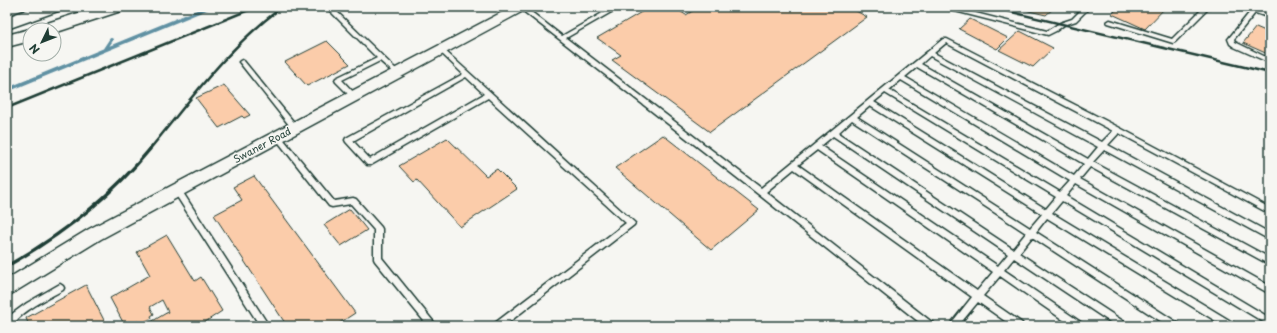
<svg xmlns="http://www.w3.org/2000/svg" width="1277" height="333" font-family="'Playpen Sans',sans-serif">
  <style>
    .lines { fill: none; stroke-linecap: round; stroke-linejoin: round }
    .stream { stroke: #6091a3; stroke-width: 4 }
    .building { fill: #fbccaa; stroke: #1f3d34 }
    .service-casing { stroke: #1f3d34; stroke-width: 3 }
    .minor-casing { stroke: #1f3d34; stroke-width: 3 }
    .secondary-casing { stroke: #1f3d34; stroke-width: 3 }
    .motorway-casing { stroke: #1f3d34; stroke-width: 3 }
    .service { fill: #f6f6f2; fill-rule: evenodd }
    .minor { fill: #f6f6f2; fill-rule: evenodd }
    .secondary { fill: #f6f6f2; fill-rule: evenodd }
    .motorway { fill: #f6f6f2; fill-rule: evenodd }
    .rail-far1 { stroke: #1f3d34; stroke-width: 2.5 }
    .rail { stroke: #1f3d34; stroke-width: 3.5 }
    .labels { text-anchor: middle; stroke-width: 3; stroke-linejoin: round; paint-order: stroke }
    .street-label { font-size: 10px; fill: #1f3d34; stroke: #f6f6f2 }
  </style>
  <rect width="100%" height="100%" fill="#f6f6f2"/>
  <filter id="ink" filterUnits="userSpaceOnUse"><feTurbulence type="fractalNoise" baseFrequency=".025" numOctaves="2"/><feDisplacementMap in="SourceGraphic" scale="8" xChannelSelector="R" yChannelSelector="G"/><feConvolveMatrix kernelMatrix="1 2 1 2 8 2 1 2 1" color-interpolation-filters="sRGB"/></filter>
  <g filter="url(#ink)">
    <g class="lines">
      <!-- stream -->
      <path class="stream" d="M105,49l6,-9
        M7,90l202,-83"/>
    </g>
    <!-- building -->
    <path class="building" d="M650,7h23l13,8 13,-8h150l18,10 -157,115 -98,-72 9,-5 -24,-17z
      M1020,7h35l-9,8 -17,-4z
      M1119,7h47l-21,22 -33,-15z
      M970,19l38,19 -11,11 -38,-20z
      M1256,27l14,6v22l-27,-12z
      M1020,31l33,17 -20,19 -34,-17z
      M327,41l23,23 -43,22 -22,-24z
      M224,85l26,30 -6,3 -2,-2 -23,12 -23,-30z
      M663,135l96,75 -48,40 -96,-82z
      M447,138l39,38 11,-7 20,20 -57,38 -43,-47 -3,2 -15,-16z
      M254,176l101,137 -20,13h-48l-73,-111 28,-15 -9,-13z
      M350,209l17,21 -26,16 -17,-21z
      M167,235l28,46 6,-4 21,34 -23,15h-46l-2,-4 17,-10 -6,-12 -12,7 4,7 -3,2 1,2 -10,5 -1,-1 -2,1 -1,-2 -9,5h-4l-15,-28 40,-23 -13,-23z
      M86,285l21,41h-78l-3,-8z"/>
    <g class="lines">
      <defs>
        <path id="service" d="M326,7h6l67,65 1,1 -1,1h-4l-15,-13 -38,19 15,16 -1,2h-4l-16,-16 -1,-2 1,-2 41,-20z
          M518,7h7l37,29 51,-29h7l-54,31 195,150 182,-149h4l173,89 150,80v6l-151,-81 -11,12 162,88v7l-166,-90 -11,12 177,96v7l-180,-98 -10,12 190,107v8l-194,-110 -10,12 204,122v8l-208,-125 -10,12 182,110 1,3h-11l-177,-108 -11,14 142,91 1,3h-11l-136,-89 -13,16 107,70 1,3h-11l-102,-68 -10,12 78,53 1,3h-11l-72,-50 -17,20 39,27 1,3h-11l-34,-24 -20,24h-9l23,-29 -178,-128 -28,23 167,131 1,3h-10l-166,-132zM946,43l167,88 -11,11 -168,-89zM930,56l168,91 -10,12 -167,-95zM917,67l167,97 -10,12 -169,-99zM901,80l169,101 -10,11 -171,-102zM885,93l171,104 -10,12 -172,-107zM870,106l172,108 -12,14 -173,-111zM852,120l174,113 -13,16 -175,-116zM833,136l175,118 -10,12 -177,-120zM817,150l176,122 -16,19 -179,-126z
          M942,7h10l95,24 13,-8 12,-4 12,-12h6l-14,14 -12,4 -8,6 -8,4 -105,-27z
          M1204,7h6l-35,35 -2,1 -65,-20 -1,-1 3,-2 62,19z
          M1254,7h6l-26,32 1,3 35,17v4l-36,-16 -4,-3 -2,-5 1,-1z
          M441,48l2,1 192,174 -1,2 -130,101h-10l1,-3 131,-100 -138,-125 -117,67h-4l-21,-23 -1,-2 1,-2 117,-64 -24,-23 -1,-1 1,-1zM466,77l18,17 -114,65 -17,-18z
          M242,60l2,1 53,65 1,2 -1,2h-4l-53,-67 -1,-1 1,-1z
          M276,135h4l54,66 19,-3 3,1 25,28 1,2v29l55,68h-9l-53,-65 -1,-2v-29l-23,-26 -19,3 -3,-1 -53,-67 -1,-2z
          M177,187l3,1 89,138h-9l-86,-134 -1,-2 1,-2z
          M60,284l3,2 1,2 -1,2c-14,8 -44,22 -50,36h-6l1,-7 4,-5 15,-11z"/>
        <path id="minor" d="M512,7h15l-2,3 -424,229 -88,54 -6,3v-17l82,-50z"/>
        <path id="secondary" d="M1247,7h23v11l-20,-7z"/>
        <path id="motorway" d="M35,7h26l-3,4 -51,18v-12z
          M97,7h27l-3,4 -67,22v-3h-18l2,-4z
          M30,29l4,1h-4v11l-23,6v-12z"/>
      </defs>
      <!-- service casing -->
      <use href="#service" class="service-casing"/>
      <!-- minor casing -->
      <use href="#minor" class="minor-casing"/>
      <!-- secondary casing -->
      <use href="#secondary" class="secondary-casing"/>
      <!-- motorway casing -->
      <use href="#motorway" class="motorway-casing"/>
      <!-- service -->
      <use href="#service" class="service"/>
      <!-- minor -->
      <use href="#minor" class="minor"/>
      <!-- secondary -->
      <use href="#secondary" class="secondary"/>
      <!-- motorway -->
      <use href="#motorway" class="motorway"/>
      <!-- rail-far1 -->
      <path class="rail-far1" d="M990,7l280,66
        M7,108l249,-101
        M149,150c44,-53 77,-101 133,-143"/>
      <!-- rail -->
      <path class="rail" d="M7,266c55,-31 103,-68 143,-117"/>
    </g>
  </g>
  <g class="labels">
    <!-- street labels -->
    <g class="street-label">
      <text transform="translate(262 145) rotate(-28)" y="4">Swaner Road</text>
    </g>
  </g>
  <!-- margin -->
  <rect width="1277" height="333" fill="none" stroke="#f6f6f2" stroke-width="24"/>
  <rect x="12" y="12" width="1253" height="309" fill="none" stroke="#1f3d34" stroke-width="1.5" filter="url(#ink)"/>
  <!-- north arrow -->
  <g transform="translate(42 42) rotate(227)"><circle r="19" fill="#f6f6f2" stroke="#a0aca6"/>
  <path d="M0-3L7 15L0 10L-7 15Z" fill="#1f3d34"/>
  <text y="-6" font-size="11" font-weight="bold" text-anchor="middle" fill="#1f3d34">N</text>
  </g>
</svg>
